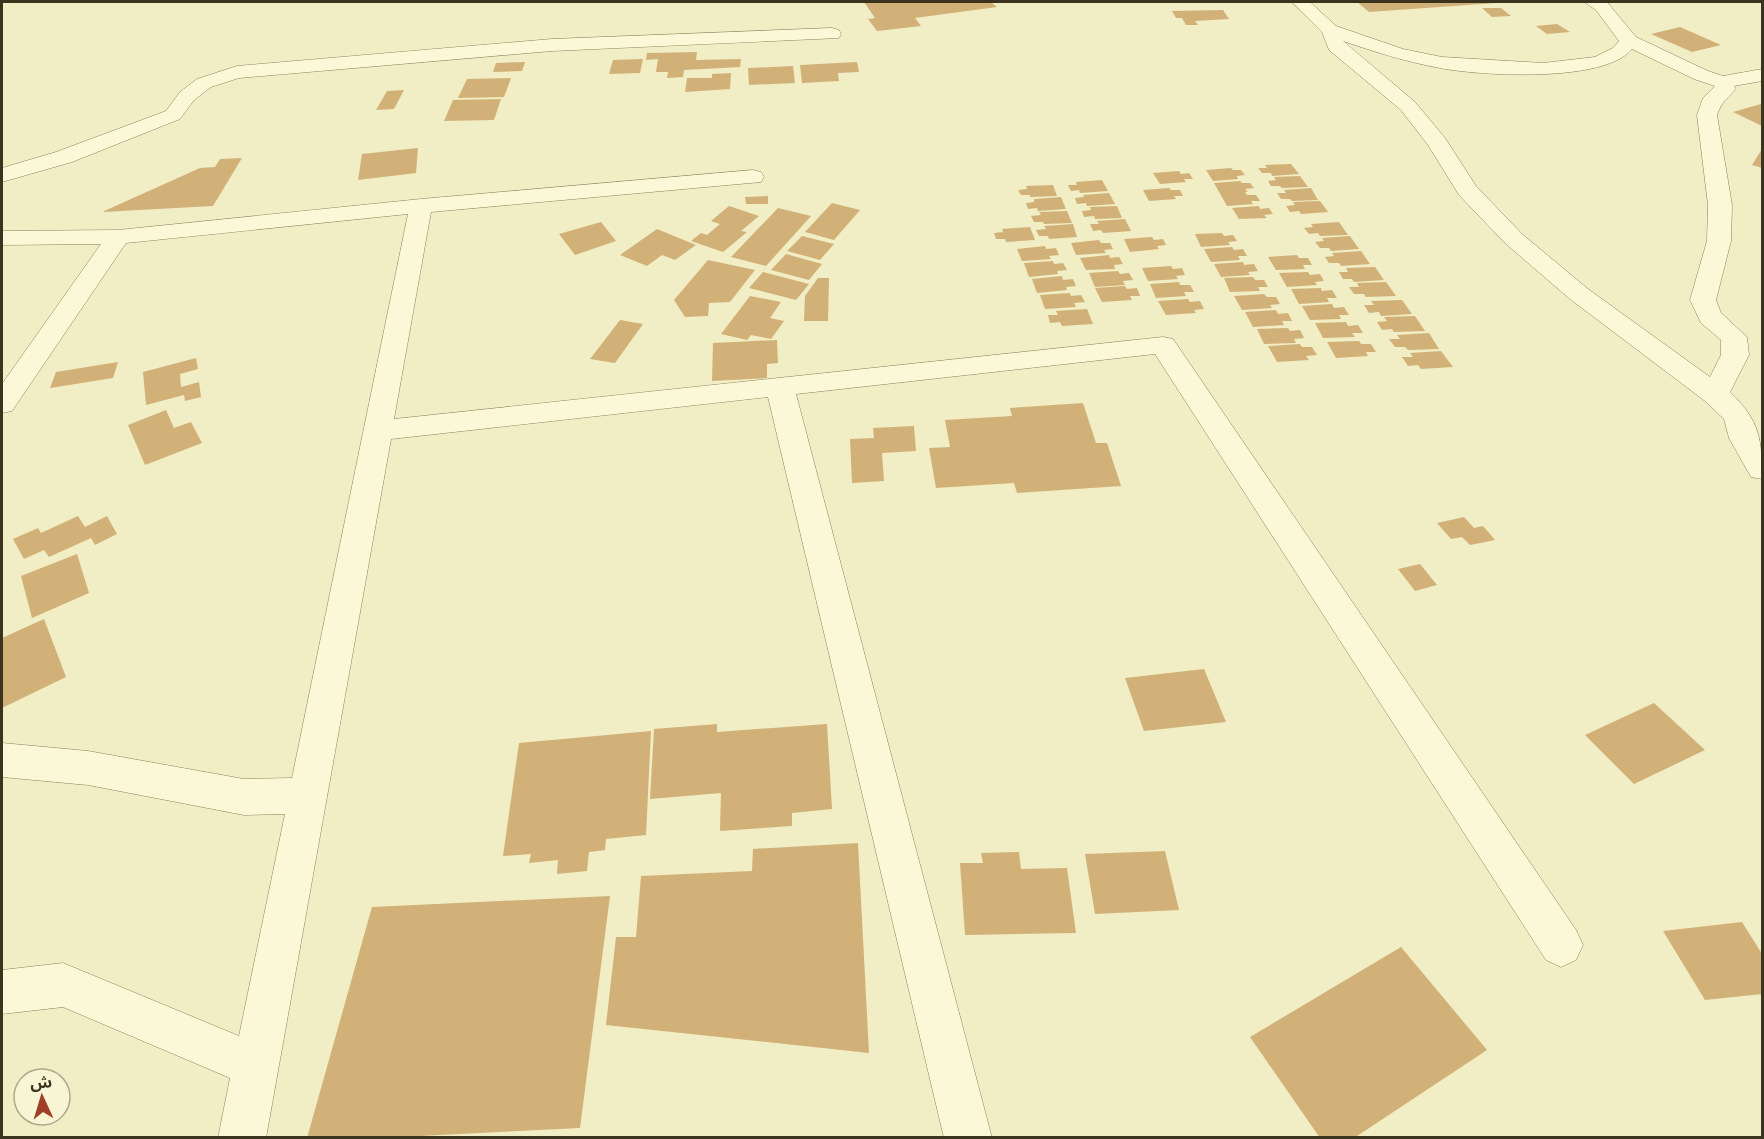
<svg xmlns="http://www.w3.org/2000/svg" width="1764" height="1139" font-family="Bitter,'Noto Sans Arabic',serif">
  <style>
    .building { fill: #d1b178 }
    .lines { fill: none; stroke-linecap: round; stroke-linejoin: round }
    .minor-casing { stroke: #8d8059; stroke-width: 1 }
    .minor { fill: #fbf8d8; fill-rule: evenodd }
  </style>
  <rect width="100%" height="100%" fill="#f1edc4"/>
  <!-- building -->
  <path class="building" d="M864,2h127l6,5 -82,11 6,8 -44,5 -9,-12 7,-1z
    M1357,2h136l3,1 -127,9z
    M1482,8h19l10,8 -19,1z
    M1223,10l6,9 -34,2 3,4h-12l-4,-7h-6l-4,-7z
    M1557,24l13,8 -23,2 -11,-8z
    M1680,27l41,18 -29,7 -41,-18z
    M697,52l-1,8 45,-1 -1,8 -56,3 -1,7 -16,1 1,-6h-12l2,-13 -12,1 1,-7z
    M643,59l-3,14 -31,1 4,-14z
    M525,62l-3,9 -29,1 3,-9z
    M857,62l2,10 -21,1 1,8 -37,2 -2,-18z
    M793,66l2,17 -46,2 -1,-17z
    M731,73l-1,16 -45,3 2,-14h25v-4z
    M511,78l-7,19 -46,1 9,-19z
    M404,90l-10,19 -18,1 11,-19z
    M501,99l-7,21 -50,1 9,-21z
    M1761,104l1,22 -29,-14z
    M418,148l-2,25 -58,7 4,-26z
    M1762,149v19l-10,-3z
    M242,158l-29,48 -111,6 98,-44 15,-1 5,-8z
    M1291,164l8,10 -27,2 -1,-3h-9l-4,-5h9l-2,-3z
    M1231,168l2,2h8l4,5 -8,1 1,3 -25,2 -7,-11z
    M1179,171l2,3 8,-1 4,6h-9l2,3 -26,2 -7,-11z
    M1300,176l8,11 -26,1 -2,-2h-9l-3,-5 8,-1 -2,-3z
    M1102,180l6,11 -28,2 -1,-3 -8,1 -3,-6h9l-1,-3z
    M1240,181l2,2h8l4,5 -9,1 3,3h-3l2,3h9l4,6h-9l2,3 -26,2 -13,-23z
    M1053,185l4,11 -27,1v-2h-9l-3,-5 9,-1 -1,-3z
    M1169,188l2,2h9l3,6h-9l2,3 -27,2 -6,-11z
    M1311,188l7,12 -26,1 -2,-2h-9l-4,-6h9l-2,-3z
    M1109,193l6,11 -28,2 -1,-3 -9,1 -2,-6 9,-1 -1,-2z
    M768,196v8h-22l-1,-7z
    M1061,197l5,12 -28,2 -1,-3 -9,1 -2,-6 8,-1v-3z
    M1320,201l8,11 -27,2 -2,-3 -9,1 -4,-6 9,-1 -2,-3z
    M832,203l28,7 -26,30 -29,-8z
    M729,206l30,10 -18,15 6,1 -24,20 -32,-11 10,-8 6,2 13,-11 -9,-3z
    M1117,206l5,12 -27,1 -1,-3 -10,1 -2,-6 9,-1 -1,-3z
    M1259,206l1,3 9,-1 4,6 -9,1 3,3 -28,1 -7,-11z
    M778,208l33,8 -45,50 -35,-9z
    M1067,211l5,12 -28,1 -1,-2h-9l-3,-6 10,-1 -2,-3z
    M1125,219l6,12 -28,2 -2,-3 -8,1 -3,-7h9l-2,-3z
    M601,222l15,19 -41,14 -16,-21z
    M1339,222l9,13 -28,1 -2,-3 -9,1 -5,-6 9,-1 -2,-3z
    M1073,224l4,13 -28,2 -1,-3h-9l-3,-6 10,-1 -2,-3z
    M1030,227l5,13 -29,2 -1,-3h-9l-2,-6 9,-1 -1,-3z
    M657,229l39,16 -21,15 -13,-5 -15,11 -27,-11z
    M1222,233l2,3 9,-1 4,6 -9,1 2,3 -29,2 -6,-13z
    M802,236l32,8 -14,16 -33,-9z
    M1350,236l9,13 -28,2 -2,-3h-9l-5,-6 9,-1 -2,-3z
    M1152,237l2,3 9,-1 3,6 -9,1 2,3 -29,3 -6,-13z
    M1099,240l2,3h9l3,6 -9,1 2,3 -30,2 -5,-12z
    M1045,246l1,3 10,-1 3,7 -10,1 2,3 -29,2 -5,-12z
    M1232,247l2,3 9,-1 4,7h-9l2,4 -29,2 -7,-13z
    M1361,251l9,13 -29,2 -2,-3h-10l-4,-6 9,-1 -2,-3z
    M786,254l36,10 -13,16 -38,-10z
    M1109,255l1,3 9,-1 4,7 -9,1 1,4 -29,1 -6,-12z
    M1297,255l2,3h9l4,7h-9l2,4 -29,1 -8,-13z
    M708,260l47,10 -25,32 -21,1 -1,13 -23,1 -11,-17z
    M1053,261l1,3 9,-1 4,7 -10,1 1,3 -29,3 -5,-14z
    M1243,262l1,3 10,-1 4,7 -10,1 2,3 -29,2 -7,-13z
    M1171,266l2,3 9,-1 3,7 -9,1 2,3 -30,2 -6,-13z
    M1375,267l9,13 -30,2 -2,-3h-9l-4,-7h9l-2,-4z
    M1118,271l2,3 9,-1 4,7 -10,1 2,4 -30,2 -6,-14z
    M763,272l46,12 -13,16 -47,-12z
    M1308,272l2,3 10,-1 4,7 -9,1 2,3 -30,2 -8,-14z
    M1062,276l1,4 10,-1 3,7 -10,1 1,3 -30,3 -5,-14z
    M1253,277l2,3h9l4,7h-10l2,4 -30,1 -6,-14z
    M818,278h11l-1,43h-24l1,-25z
    M1179,282l1,3h10l4,7h-10l2,4 -30,2 -6,-14z
    M1386,282l10,14 -30,1 -2,-3h-10l-5,-7h10l-2,-4z
    M1125,286l2,3 10,-1 3,8h-10l2,4 -30,2 -7,-14z
    M1321,288l1,3 10,-1 5,8h-10l2,4 -30,2 -8,-15z
    M1070,293l1,3 10,-1 4,7 -11,1 2,4 -31,2 -5,-14z
    M1264,294l3,3h9l4,7 -10,1 2,3 -30,2 -8,-14z
    M750,296l31,6 -11,16 14,3 -13,18 -20,-4 -4,5 -26,-6z
    M1188,299l2,3 10,-1 4,8 -10,1 2,3 -30,2 -8,-14z
    M1402,300l10,14 -31,2 -2,-4 -10,1 -5,-8h10l-3,-4z
    M1332,304l2,4 10,-1 5,8h-10l2,4 -31,1 -8,-14z
    M1087,309l6,15 -31,2 -2,-4 -10,1 -2,-8h10l-2,-4z
    M1276,310l2,4 10,-1 4,8h-10l2,4 -31,2 -8,-15z
    M1415,316l10,15 -31,1 -2,-3 -10,1 -5,-8 10,-1 -3,-4z
    M620,320l23,4 -28,39 -25,-4z
    M1346,322l2,4 10,-1 5,8h-11l3,4 -32,1 -8,-15z
    M1288,328l2,3 10,-1 4,8 -10,1 2,4 -32,1 -7,-15z
    M1429,333l10,16 -31,1 -3,-3h-10l-6,-8h11l-3,-4z
    M777,340l1,23 -11,1v14l-55,3 1,-38z
    M1359,341l2,3h10l5,8h-10l2,4 -32,2 -9,-16z
    M1300,344l2,3h10l5,8 -11,1 3,4 -32,2 -9,-16z
    M1441,351l12,16 -32,2 -3,-4 -10,1 -6,-9h11l-3,-4z
    M196,358l2,11 -18,5 1,13 18,-5 2,15 -16,4 -1,-6 -38,10 -3,-33z
    M118,362l-5,16 -63,10 6,-16z
    M1083,403l13,40h11l14,43 -104,7 -3,-10 -78,5 -7,-40 21,-1 -5,-27 67,-4 -2,-8z
    M166,410l8,18 17,-6 11,21 -57,22 -17,-40z
    M914,426l2,25 -34,2 2,28 -32,2 -2,-44 24,-1 -1,-10z
    M78,516l7,11 22,-11 10,18 -22,11 -4,-7 -42,19 -5,-7 -20,9 -11,-20 25,-11 3,5z
    M1464,517l10,11 9,-2 12,14 -25,5 -8,-8 -11,2 -14,-16z
    M77,554l12,39 -57,25 -11,-42z
    M1420,564l17,21 -22,6 -17,-22z
    M44,619l22,58 -64,31v-70z
    M1204,669l22,53 -82,9 -19,-53z
    M1654,703l51,47 -71,34 -49,-49z
    M717,724v8l110,-8 5,85 -40,4v13l-72,5 1,-38 -71,6 4,-70z
    M651,731l-5,104 -40,4 -1,11 -16,2 -2,19 -30,3 1,-14 -29,3 2,-9 -28,2 16,-113z
    M858,843l11,210 -263,-28 10,-88h20l5,-61 111,-5 1,-22z
    M1165,851l14,59 -84,4 -10,-60z
    M1019,852l2,17 46,-1 9,65 -111,2 -5,-72h23l-2,-10z
    M610,896l-30,232 -200,10h-73l65,-231z
    M1742,922l20,32v40l-57,6 -42,-69z
    M1401,947l86,103 -133,88h-34l-70,-101z"/>
  <g class="lines">
    <defs>
      <path id="minor" d="M1292,2h18l26,24 67,23 39,8 101,6 52,-6 18,-9 6,-7 -23,-31 -12,-8h23l29,35 72,34 15,5 39,-7v12l-28,5 2,2c-9,13 -12,9 -19,27l15,90 -1,36 -15,59 5,13 26,24 2,18 -19,37c30,29 32,47 32,87l-11,-2 -22,-39 -5,-19 -19,-18 -135,-102 -64,-55 -47,-49 -31,-50 -27,-35 -72,-60 -7,-18zM1343,41c32,11 64,21 97,27 41,8 165,15 192,-19l62,30 21,7 -12,12 -6,17 11,90 -1,36 -17,59 11,23 20,17v15l-11,22 -122,-88 -66,-55 -46,-48 -31,-48 -30,-36z
        M832,28l7,2 2,4 -2,4 -287,13 -313,27 -28,9 -17,13 -14,19 -108,43 -70,20v-14l54,-16 110,-41 14,-19 17,-13 40,-13 315,-27z
        M753,170l8,2 3,5 -3,5 -330,30 -37,207 769,-82 10,2 403,591 7,15 -7,15 -15,7 -15,-7 -391,-606 -359,40 196,744h-48l-176,-741 -377,42 -125,699h-48l12,-60 -167,-71 -61,7v-44l61,-7 176,73 46,-222 -41,1 -156,-30 -86,-8v-34l86,8 156,28 48,-1 116,-564 -282,29 -114,168 -10,2v-29l99,-140 -99,1v-14l116,-1 303,-31z"/>
    </defs>
    <!-- minor casing -->
    <use href="#minor" class="minor-casing"/>
    <!-- minor -->
    <use href="#minor" class="minor"/>
  </g>
  <!-- border -->
  <rect width="1764" height="1139" fill="none" stroke="#3c331e" stroke-width="6"/>
  <!-- north arrow -->
  <g transform="translate(42 1097) rotate(356)"><circle r="28" fill="#f8f5d5" stroke="#ada78c" stroke-width="1.5"/>
  <path d="M0-4.5L10 22L0 15L-10 22Z" fill="#9f4026"/>
  <text y="-9" font-size="16" font-weight="bold" text-anchor="middle" fill="#3c331e">ش</text>
  </g>
</svg>
